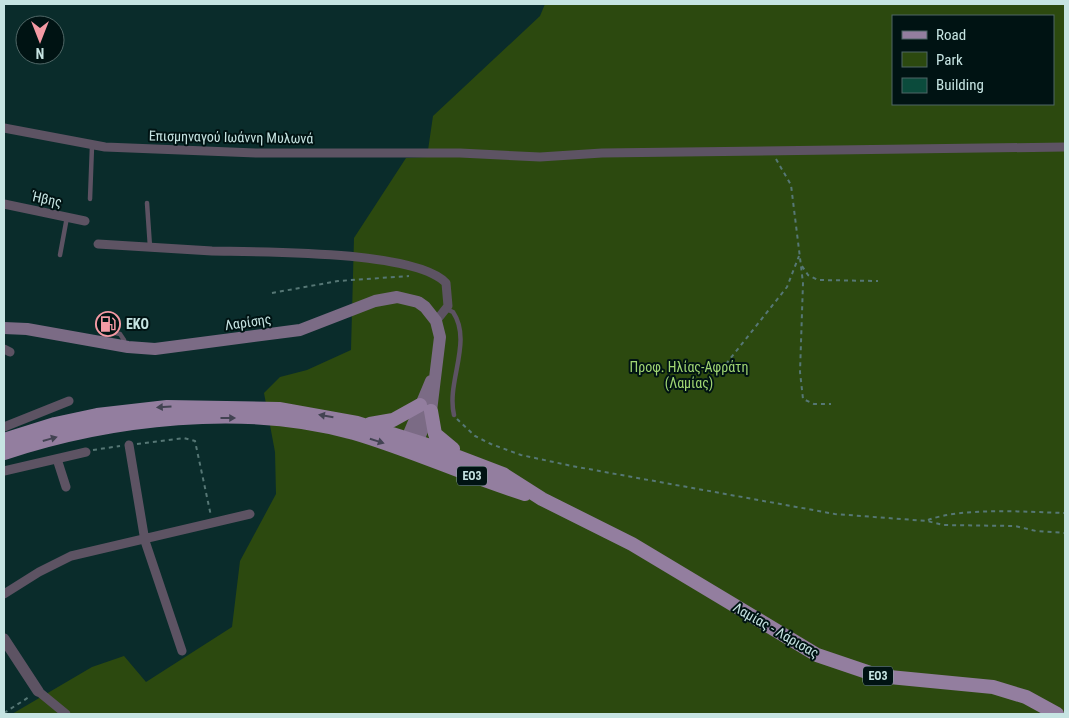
<svg xmlns="http://www.w3.org/2000/svg" width="1069" height="718" font-family="'Roboto Condensed',sans-serif">
  <style>
    .green { fill: #2c490f; fill-rule: evenodd }
    .building { fill: #0b4b3c }
    .lines { fill: none; stroke-linecap: round; stroke-linejoin: round }
    .path { stroke: #567775; stroke-width: 2; stroke-dasharray: 4 4; stroke-linecap: butt }
    .service { stroke: #5d5363; stroke-width: 4.5 }
    .minor { stroke: #5d5363; stroke-width: 9 }
    .tertiary { stroke: #5d5363; stroke-width: 11 }
    .secondary { stroke: #7b6b85; stroke-width: 12 }
    .primary { stroke: #937e9f; stroke-width: 14 }
    .oneway { fill: #424352 }
    .labels { text-anchor: middle; stroke-width: 4; stroke-linejoin: round; paint-order: stroke }
    .shield { fill: #001313; stroke: #8ba5a4; stroke-width: 1 }
    .shield-label { font-size: 12px; font-weight: bold; fill: #c6e4e2 }
    .street-label { font-size: 14px; fill: #c6e4e2; stroke: #001313 }
    .poi-label { font-size: 14px; font-weight: bold; fill: #c6e4e2; stroke: #001313; text-anchor: start }
    .park-label { font-size: 14px; fill: #9fd572; stroke: #001313 }
  </style>
  <rect width="100%" height="100%" fill="#0a2c2b"/>
  <!-- green -->
  <path class="green" d="M545,4h520v710h-1053l80,-47 32,-11 22,26 86,-55 8,-66 36,-67 -1,-42 -11,-59 16,-16 27,-7 44,-20 3,-112 52,-80 21,-1 6,-41 107,-100zM893,16h160v88h-160z"/>
  <!-- building -->
  <path class="building" d="M104,316l9,1 -1,11 -9,1z"/>
  <g class="lines">
    <!-- path -->
    <path class="path" d="M776,159l15,26 10,81 2,17 -3,89 3,27 11,5h17
      M802,266l6,9 10,5 60,1
      M272,293l66,-12 71,-5
      M726,364l61,-77 12,-31
      M457,419l18,17 16,8 30,11 51,11 263,48 92,7 16,4 72,1 21,5 29,2
      M137,444l47,-6 11,3 16,75
      M93,450l27,-4
      M928,520c35,-13 99,-8 137,-7
      M4,713l25,-16"/>
    <!-- service -->
    <path class="service" d="M90,199l2,-53
      M147,203l3,44
      M60,255l7,-38
      M446,309l7,3c20,30 -7,70 1,103
      M104,335l7,-3 9,2 4,6"/>
    <!-- minor -->
    <path class="minor" d="M4,128l101,19 151,6h204l80,4 62,-4 463,-6
      M4,204l81,17
      M98,244c38,2 76,5 114,7 47,1 203,-1 234,32l2,23 -12,15
      M4,349l6,3
      M4,427l65,-26
      M129,445l16,96 37,110
      M57,459l9,28
      M4,471l82,-19
      M4,594l35,-22 32,-16 179,-42
      M38,691l28,23"/>
    <!-- tertiary -->
    <path class="tertiary" d="M4,639l34,52"/>
    <!-- secondary -->
    <path class="secondary" d="M4,328l23,1 101,18 27,2 145,-19 75,-29 22,-4 21,5 7,5 11,14 4,16 -9,74 -18,40
      M403,448l28,-67"/>
    <!-- primary -->
    <path class="primary" d="M431,411l4,23 18,15
      M370,424l23,-4 27,-15
      M4,440l51,-16 42,-9 70,-8 112,2 78,14 70,22 76,29 39,25 90,45 185,111 62,21 114,11 33,10 31,17
      M4,453c106,-35 241,-51 350,-20 58,17 113,43 171,61"/>
  </g>
  <!-- one-way arrows -->
  <defs><path id="oneway-solid" d="M-6-.8H1V-3.2L6.5 0L1 3.2V.8H-6Z" transform="scale(1.25)"/></defs>
  <g class="oneway">
    <use href="#oneway-solid" transform="translate(164 407) rotate(177)"/>
    <use href="#oneway-solid" transform="translate(326 416) rotate(-170)"/>
    <use href="#oneway-solid" transform="translate(228 418)"/>
    <use href="#oneway-solid" transform="translate(50 439) rotate(-16)"/>
    <use href="#oneway-solid" transform="translate(377 441) rotate(18)"/>
  </g>
  <!-- icons -->
  <defs>
    <symbol id="fuel-ring" viewBox="-11 -11 22 22"><circle r="9.5" fill="#001313" stroke="#f49aa4" stroke-width="1.5"/><path d="M-5.5-6h7V0h2V4h1.3V-2.5L3-4.5l.8-.8L6-3V5H2.5V1h-1V6h-7ZM-4.2-4.7v3.2H.2V-4.7Z" fill="#f49aa4"/></symbol>
  </defs>
  <g fill-rule="evenodd">
    <use href="#fuel-ring" x="94" y="310" width="28" height="28"/>
  </g>
  <g class="labels">
    <!-- shield labels -->
    <g class="shield">
      <rect x="457" y="466.5" width="30" height="19" rx="4"/>
      <rect x="863" y="666.5" width="30" height="19" rx="4"/>
    </g>
    <g class="shield-label">
      <text x="472" y="480">ΕΟ3</text>
      <text x="878" y="680">ΕΟ3</text>
    </g>
    <!-- street labels -->
    <g class="street-label">
      <text transform="translate(231 137) rotate(1)" y="5">Επισμηναγού Ιωάννη Μυλωνά</text>
      <text transform="translate(47 199) rotate(12)" y="5">Ήβης</text>
      <text transform="translate(248 322) rotate(-8)" y="5">Λαρίσης</text>
      <text transform="translate(776 630) rotate(30)" y="5">Λαμίας - Λάρισας</text>
    </g>
    <!-- poi labels -->
    <g class="poi-label">
      <text x="126" y="329">EKO</text>
    </g>
    <!-- park labels -->
    <g class="park-label">
      <text x="689" y="372">Προφ. Ηλίας-Αφράτη<tspan x="689" dy="16">(Λαμίας)</tspan></text>
    </g>
  </g>
  <!-- border -->
  <rect width="1069" height="718" fill="none" stroke="#c6e4e2" stroke-width="10"/>
  <!-- legend -->
  <rect x="892" y="15" width="162" height="90" fill="#001313" stroke="#4f6766"/>
  <rect x="902" y="31" width="25" height="8" fill="#937e9f" stroke="#4f6766"/>
  <text x="936" y="40" font-size="15" fill="#c6e4e2">Road</text>
  <rect x="902" y="52" width="25" height="15" fill="#2c490f" stroke="#4f6766"/>
  <text x="936" y="65" font-size="15" fill="#c6e4e2">Park</text>
  <rect x="902" y="78" width="25" height="15" fill="#0b4b3c" stroke="#4f6766"/>
  <text x="936" y="90" font-size="15" fill="#c6e4e2">Building</text>
  <!-- north arrow -->
  <g transform="translate(40 40) rotate(180)"><circle r="24" fill="#001313" stroke="#4f6766"/>
  <path d="M0-4L9 19L0 12L-9 19Z" fill="#f49aa4"/>
  <text y="-8" font-size="14" font-weight="bold" text-anchor="middle" fill="#c6e4e2">N</text>
  </g>
</svg>
